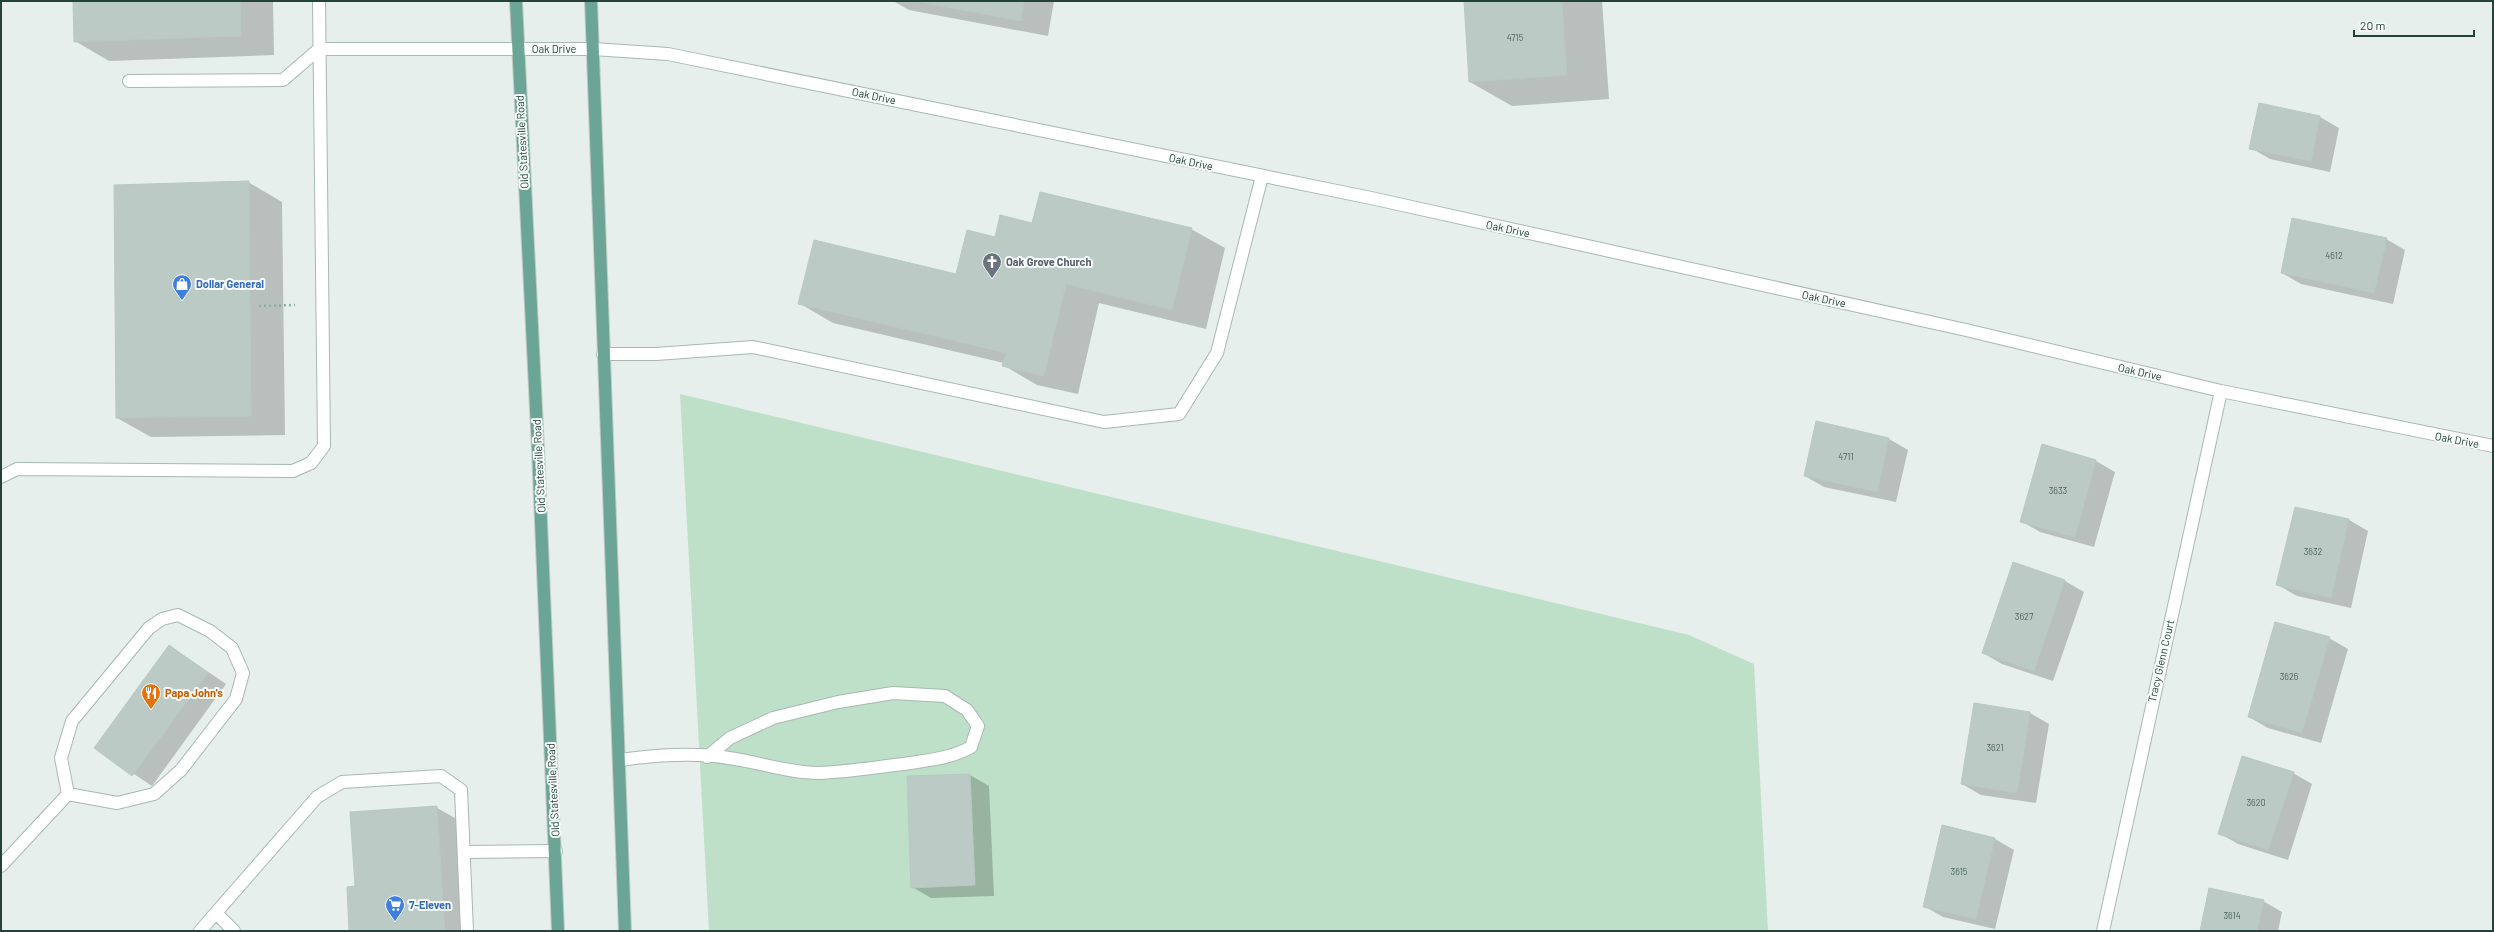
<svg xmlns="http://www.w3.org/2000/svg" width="2494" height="932" font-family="Barlow,sans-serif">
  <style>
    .green { fill: #bfe0c8 }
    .shadow { fill: #0003 }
    .building { fill: #bbcac4; stroke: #b8c9c2 }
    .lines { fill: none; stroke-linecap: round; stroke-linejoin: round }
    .minor-casing { stroke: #a8b8b2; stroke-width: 14 }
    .major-casing { stroke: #c2cac8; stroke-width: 14 }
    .path { stroke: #86b3a5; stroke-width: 2.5; stroke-dasharray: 2 3; stroke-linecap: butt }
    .minor { stroke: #fff; stroke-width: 12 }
    .major { stroke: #6aa596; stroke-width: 12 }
    .labels { text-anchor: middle; stroke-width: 4; stroke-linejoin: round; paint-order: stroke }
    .number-label { font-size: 9px; fill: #4a645c }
    .street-label { font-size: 11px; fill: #24423a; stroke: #f7fbf9 }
    .worship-label { font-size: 11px; font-weight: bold; fill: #5b616d; stroke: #f7fbf9; text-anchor: start }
    .shop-label { font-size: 11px; font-weight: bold; fill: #366cbe; stroke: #f7fbf9; text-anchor: start }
    .food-label { font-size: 11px; font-weight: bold; fill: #c56008; stroke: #f7fbf9; text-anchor: start }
  </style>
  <rect width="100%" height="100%" fill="#e6efeb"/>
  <!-- green -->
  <path class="green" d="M680,394l1009,241 65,29 14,267h-1059z"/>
  <!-- shadow -->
  <path class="shadow" d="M74,1h199l1,54 -165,6 -34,-20z
    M893,1h161l-6,35 -139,-26z
    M1465,1h137l7,98 -97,7 -42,-24z
    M2320,117l19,11 -9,44 -60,-13 -19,-11z
    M248,182l34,20 3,233 -134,2 -34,-19z
    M1033,224l158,5 34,19 -19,81 -107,-26 -21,91 -41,-9 -34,-20 1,-2 -171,-40 -34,-20 158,-28 39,-37z
    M2386,239l19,11 -12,54 -92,-20 -19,-11z
    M1889,439l19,11 -12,52 -72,-15 -19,-11z
    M2042,446l54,15 19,11 -21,75 -54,-15 -19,-11z
    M2295,508l54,12 19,11 -17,77 -54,-12 -19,-11z
    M2013,564l52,17 19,11 -31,89 -51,-17 -19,-11z
    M2329,638l19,11 -27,94 -53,-15 -19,-11z
    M170,646l56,38 -74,102 -57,-38z
    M2030,713l19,11 -13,79 -55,-8 -19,-11z
    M2293,773l19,11 -24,76 -50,-16 -19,-11z
    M970,775l19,11 5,110 -63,2 -19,-11z
    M437,808l27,15 7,108h-121l6,-44 -5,-74z
    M1942,826l53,13 19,11 -19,79 -52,-12 -19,-11z
    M2263,901l19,11 -4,19h-77z"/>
  <!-- building -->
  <path class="building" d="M73,1h167l1,35 -167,6z
    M914,1h110l-3,20z
    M1464,1h98l5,74 -98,7z
    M2259,103l61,13 -9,45 -62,-12z
    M249,181l2,235 -135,2 -2,-233z
    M1040,192l152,36 -20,82 -106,-26 -22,92 -42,-10 4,-13 -208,-49 16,-64 142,34 11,-44 28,7 5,-22 32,8z
    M2292,218l95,20 -13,55 -93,-20z
    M1816,421l73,17 -12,54 -73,-16z
    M2042,444l54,16 -21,77 -55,-15z
    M2295,507l54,12 -18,79 -55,-13z
    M2013,562l52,18 -31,91 -52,-18z
    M2275,622l55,15 -28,96 -54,-16z
    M169,645l39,28 -76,103 -38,-28z
    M1974,703l56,9 -13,81 -56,-9z
    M2242,756l52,16 -26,78 -50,-16z
    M970,774l5,111 -64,3 -4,-112z
    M437,806l8,125h-96l-2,-44 8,-1 -5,-74z
    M1942,825l53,13 -19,81 -53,-12z
    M2209,888l55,12 -7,31h-57z"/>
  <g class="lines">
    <defs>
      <path id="minor" d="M129,81l154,-1 36,-31h274l75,5 703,144 595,132 255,61 272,55
        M603,354h53l97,-7 351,75 75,-8 38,-61 45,-177
        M1,477l16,-8 276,2 18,-8 13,-17 -5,-445
        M178,615l32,16 22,17 11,25 -7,26 -55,71 -27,24 -37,9 -49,-9 -7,-36 11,-37 77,-93 13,-9z
        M620,760c36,-5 73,-8 109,-2 30,4 59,15 90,15 28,-1 57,-6 85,-9 23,-4 46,-5 67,-17l7,-21 -11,-16 -22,-14 -52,-3 -55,9 -65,16 -43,20 -23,19
        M464,852l92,-1
        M1,866l67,-72
        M216,913l18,18
        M200,931l117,-134 25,-15 99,-6 20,14 6,141
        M2103,931l118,-540"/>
      <path id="major" d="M516,1l22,448 20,482
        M591,1l34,930"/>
    </defs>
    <!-- minor casing -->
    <use href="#minor" class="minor-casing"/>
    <!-- major casing -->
    <use href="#major" class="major-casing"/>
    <!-- path -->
    <path class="path" d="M259,306l36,-1"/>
    <!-- minor -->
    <use href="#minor" class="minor"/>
    <!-- major -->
    <use href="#major" class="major"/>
  </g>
  <!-- icons -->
  <defs>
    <symbol id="church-pin" viewBox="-11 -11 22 30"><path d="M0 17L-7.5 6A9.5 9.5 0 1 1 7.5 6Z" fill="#6b7280" stroke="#f7fbf9"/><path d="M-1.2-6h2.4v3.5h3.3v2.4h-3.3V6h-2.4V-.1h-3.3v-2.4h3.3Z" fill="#fff"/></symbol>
    <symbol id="shop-pin" viewBox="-11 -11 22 30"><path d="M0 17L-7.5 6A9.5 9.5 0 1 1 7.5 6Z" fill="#3f7fe0" stroke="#f7fbf9"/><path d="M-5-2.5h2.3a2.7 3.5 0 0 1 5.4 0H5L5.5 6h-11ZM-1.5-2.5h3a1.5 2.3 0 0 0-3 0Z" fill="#fff"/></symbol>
    <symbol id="restaurant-pin" viewBox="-11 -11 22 30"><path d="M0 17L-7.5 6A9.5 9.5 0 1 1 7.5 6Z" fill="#e8710a" stroke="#f7fbf9"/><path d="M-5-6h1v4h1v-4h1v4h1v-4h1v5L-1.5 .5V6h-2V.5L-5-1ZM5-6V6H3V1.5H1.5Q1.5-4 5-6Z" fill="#fff"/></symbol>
    <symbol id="supermarket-pin" viewBox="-11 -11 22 30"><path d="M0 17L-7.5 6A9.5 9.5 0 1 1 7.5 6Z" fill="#3f7fe0" stroke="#f7fbf9"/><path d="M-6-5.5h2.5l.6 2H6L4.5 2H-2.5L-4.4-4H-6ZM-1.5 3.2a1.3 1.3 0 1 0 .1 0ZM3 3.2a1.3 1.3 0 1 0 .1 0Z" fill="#fff"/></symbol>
  </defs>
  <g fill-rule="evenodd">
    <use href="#church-pin" x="981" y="251" width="22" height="30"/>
    <use href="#shop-pin" x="171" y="273" width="22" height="30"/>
    <use href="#restaurant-pin" x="140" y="682" width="22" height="30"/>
    <use href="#supermarket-pin" x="384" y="894" width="22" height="30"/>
  </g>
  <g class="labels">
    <!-- number labels -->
    <g class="number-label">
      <text x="1515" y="41">4715</text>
      <text x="2334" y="259">4612</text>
      <text x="1846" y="460">4711</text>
      <text x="2058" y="494">3633</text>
      <text x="2313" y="555">3632</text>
      <text x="2024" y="620">3627</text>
      <text x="2289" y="680">3626</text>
      <text x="1995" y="751">3621</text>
      <text x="2256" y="806">3620</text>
      <text x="1959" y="875">3615</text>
      <text x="2232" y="919">3614</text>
    </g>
    <!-- street labels -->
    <g class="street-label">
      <text x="554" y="53">Oak Drive</text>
      <text transform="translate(874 96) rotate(12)" y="4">Oak Drive</text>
      <text transform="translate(522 142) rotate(-93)" y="4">Old Statesville Road</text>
      <text transform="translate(1191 162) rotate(12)" y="4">Oak Drive</text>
      <text transform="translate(1508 229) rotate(12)" y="4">Oak Drive</text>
      <text transform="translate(1824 299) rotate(12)" y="4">Oak Drive</text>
      <text transform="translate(2140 372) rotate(13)" y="4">Oak Drive</text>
      <text transform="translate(2457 440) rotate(11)" y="4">Oak Drive</text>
      <text transform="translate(539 466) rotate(-93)" y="4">Old Statesville Road</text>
      <text transform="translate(2161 661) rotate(-77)" y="4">Tracy Glenn Court</text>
      <text transform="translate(553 790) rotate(-93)" y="4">Old Statesville Road</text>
    </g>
    <!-- worship labels -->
    <g class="worship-label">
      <text x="1006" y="266">Oak Grove Church</text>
    </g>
    <!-- shop labels -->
    <g class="shop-label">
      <text x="196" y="288">Dollar General</text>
      <text x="409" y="909">7-Eleven</text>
    </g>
    <!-- food labels -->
    <g class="food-label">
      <text x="165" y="697">Papa John's</text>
    </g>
  </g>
  <!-- border -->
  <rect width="2494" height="932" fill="none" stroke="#24423a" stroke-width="4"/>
  <!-- scale -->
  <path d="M2354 30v6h120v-6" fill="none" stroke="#24423a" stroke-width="2"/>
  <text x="2360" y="30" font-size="12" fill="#24423a" stroke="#f7fbf9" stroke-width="3" paint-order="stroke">20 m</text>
</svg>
